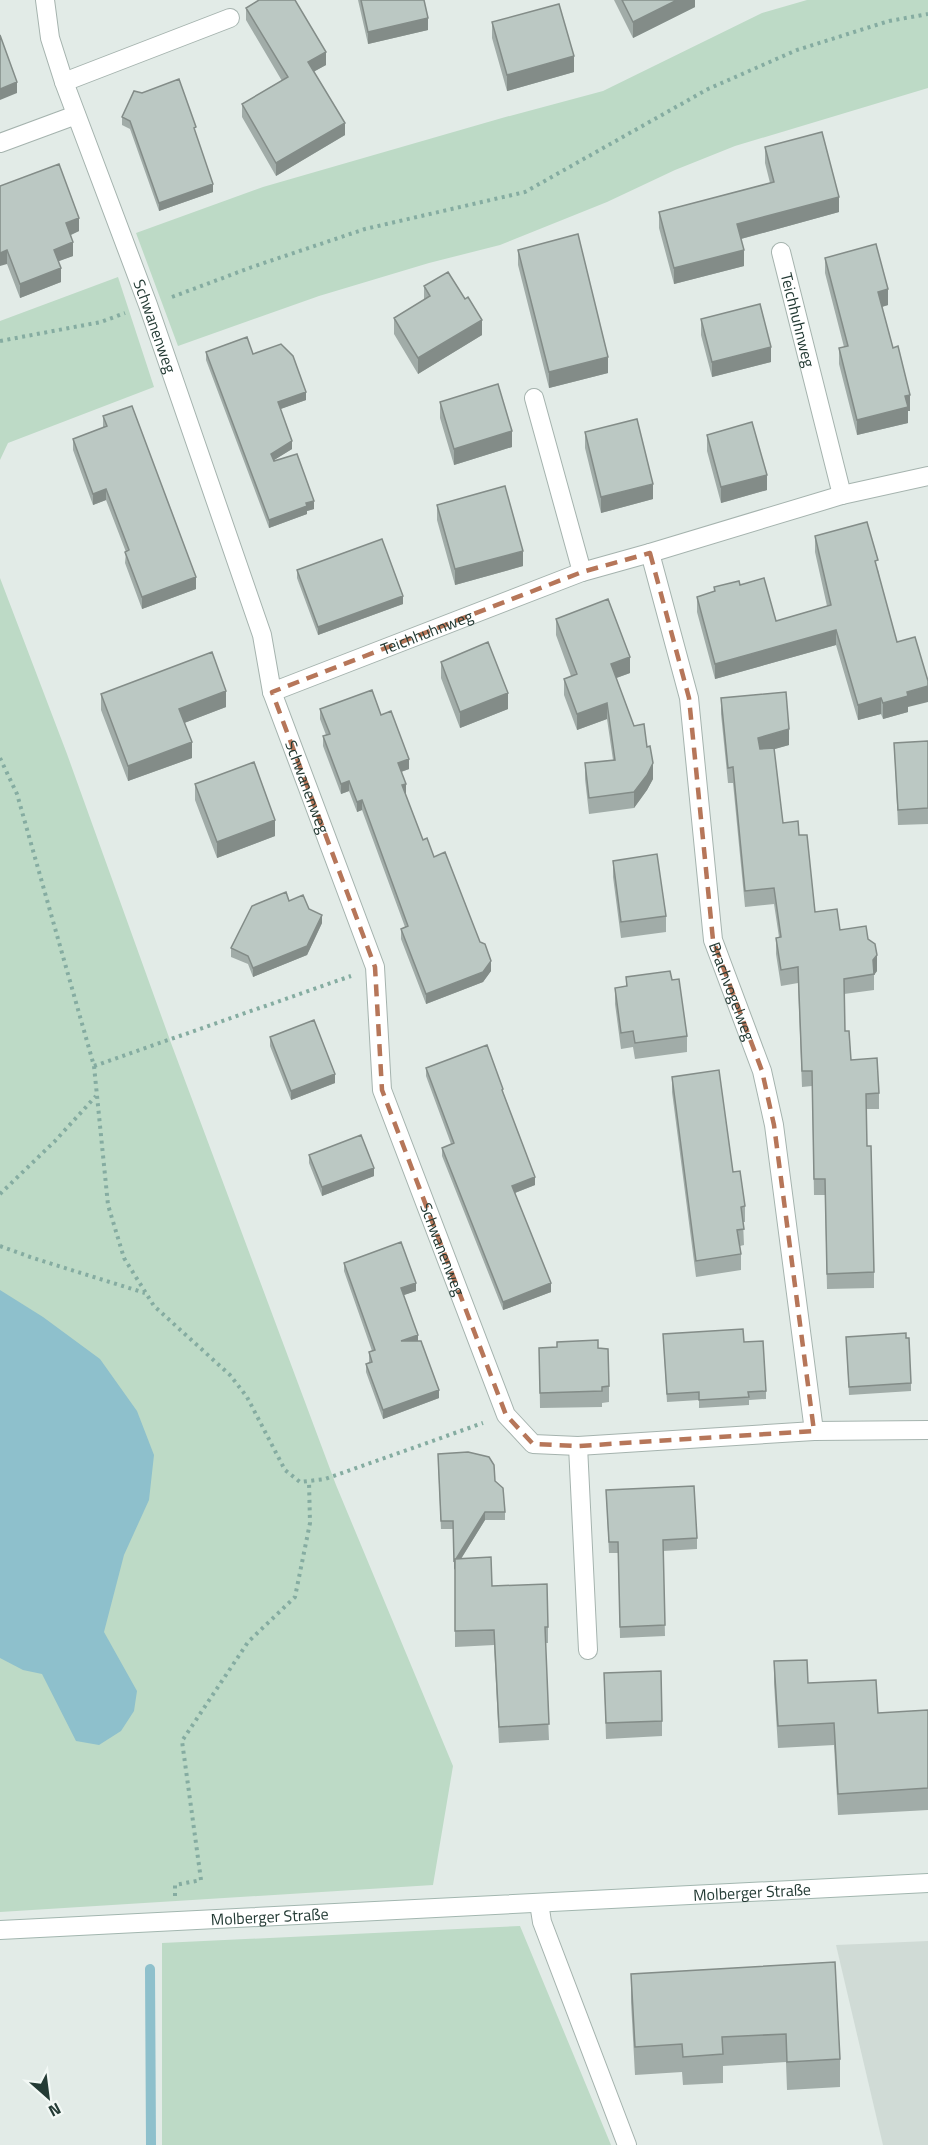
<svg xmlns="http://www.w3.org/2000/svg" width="928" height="2145" font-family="'Titillium Web',sans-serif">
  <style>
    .built { fill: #d0dbd6 }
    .green { fill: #bddac6 }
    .water { fill: #8ec0cc }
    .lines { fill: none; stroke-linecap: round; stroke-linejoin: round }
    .stream { stroke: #8ec0cc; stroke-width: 10 }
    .minor-casing { stroke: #a5b3ae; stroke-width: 20 }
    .secondary-casing { stroke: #a2b6af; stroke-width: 20 }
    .path { stroke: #85aca1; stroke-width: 4; stroke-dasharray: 3 4.5; stroke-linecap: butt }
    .minor { stroke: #fff; stroke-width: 18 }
    .secondary { stroke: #fff; stroke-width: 18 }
    .wall { fill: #a1aca8 }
    .shaded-wall { fill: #838c88 }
    .building { fill: #bbc8c3; stroke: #838c88; stroke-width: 1.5 }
    .marked { fill: none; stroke: #b67659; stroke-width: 4.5; stroke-dasharray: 12 8; stroke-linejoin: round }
    .labels { text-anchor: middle; stroke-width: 5; stroke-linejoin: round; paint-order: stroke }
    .street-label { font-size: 16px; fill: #243b35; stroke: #f2f8f5 }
  </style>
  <rect width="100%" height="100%" fill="#e2ebe7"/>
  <!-- built -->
  <path class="built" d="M928,1941v204h-45l-47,-200z"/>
  <!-- green -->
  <path class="green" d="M807,0h121v88l-193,58 -60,24 -68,32 -107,43 -71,18 -110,33 -141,50 -42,-113 127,-46 239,-69 101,-27 159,-78z
    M118,277l36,110 -146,56 -8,17v-139z
    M0,578l67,176 104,289 165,442 117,281 -20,119 -433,27z
    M520,1926l91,219h-449v-202z"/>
  <!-- water -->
  <path class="water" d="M0,1290l43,27 57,42 37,52 17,44 -5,45 -25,55 -20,77 33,59 -3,20 -13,20 -22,14 -23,-4 -34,-67 -19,-4 -23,-12z"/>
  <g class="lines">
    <!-- stream -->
    <path class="stream" d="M150,1969l1,176"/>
    <defs>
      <g id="minor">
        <path id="s1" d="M45,0l5,38 14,44 84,223 114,330 10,57 103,275 7,123 124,325 27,29 45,2 236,-15 114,-1"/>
        <path d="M64,82l166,-64"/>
        <path d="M0,143l76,-28"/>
        <path id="s2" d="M781,252l61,243"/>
        <path d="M534,398l48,174"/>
        <path id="s3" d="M650,553l39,145 24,242 49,131 12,54 40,306"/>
        <path id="s4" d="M272,692l310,-120 68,-19 192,-58 86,-19"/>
        <path d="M578,1446l10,204"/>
        <path d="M539,1903l3,19 85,223"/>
      </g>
      <g id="secondary">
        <path id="s5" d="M0,1930l928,-47"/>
      </g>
    </defs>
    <!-- minor casing -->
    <use href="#minor" class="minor-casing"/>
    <!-- secondary casing -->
    <use href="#secondary" class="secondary-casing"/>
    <!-- path -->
    <path class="path" d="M172,297l80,-30 113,-38 160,-37 183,-103 89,-39 92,-29 39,-7
      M0,341l101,-19 24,-9
      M0,758l17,36 77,272 14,139 16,53 30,48 76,69 17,22 38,73 15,12 25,-3 158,-56
      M94,1066l257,-90
      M0,1194l55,-53 41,-45
      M0,1246l33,12 112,35
      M175,1896v-11l26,-5 -19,-139 66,-99 47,-45 15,-74 -1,-42"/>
    <!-- minor -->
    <use href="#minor" class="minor"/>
    <!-- secondary -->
    <use href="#secondary" class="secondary"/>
  </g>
  <!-- wall -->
  <path class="wall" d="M358,0h66l4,30 -60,14z
    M614,0h81v7l-62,31z
    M246,8l80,57 -12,6 31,64 -69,41 -34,-59v-13l40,-23 -36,-61z
    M492,22l82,50 -67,19 -15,-53z
    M122,117l74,18 17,57 -54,19 -29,-82 -8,-4z
    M765,147l74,65 -98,27 3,27 -70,18 -15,-56v-16l111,-29 -5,-20z
    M0,186l79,45 -8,4 2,21 -15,5 3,21 -41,16 -13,-34z
    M518,250l90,123 -59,15 -31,-123z
    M825,258l63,47 -6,2 28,104h-2v12l-51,12 -18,-71v-16l5,-1 -19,-74z
    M424,286l58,49 -64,39 -24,-40v-16l30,-18z
    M701,319l70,43 -59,15 -11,-42z
    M206,352l47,2 53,46 -26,9 12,40 -18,11 40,49 -7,2v3l-38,14 -63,-168z
    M440,402l72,45 -58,18 -14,-47z
    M103,416l93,173 -54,20 -17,-46 1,-11 -20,-52 -13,5 -20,-55v-11l30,-11z
    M585,432l68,67 -52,14 -16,-65z
    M707,435l60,55 -46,13 -14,-52z
    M437,505l86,61 -68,19 -18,-65z
    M815,536l63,34 30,137v5l-25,7 -2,-5 -23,6 -22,-75 -121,34 -18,-67v-15l17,-5v-5l26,-2 36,36 51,-15 -12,-54z
    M297,570l106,34 -85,31 -21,-57z
    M556,619l74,54 -14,5 18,48 13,21 6,32 -6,11 -13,18 -45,6 -4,-35v-16l28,-3 -6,-41 -30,11 -13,-35v-16l7,-3 -15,-41z
    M441,662l67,47 -48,19 -19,-50z
    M101,694l125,13 -42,16 8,35 -64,23 -27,-71z
    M721,698l68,47 -15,4 9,74 16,12 16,77 25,18 28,9 9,32 -3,4v15l-30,4 1,37 6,29 28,33v16h-13l1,37 7,126v16l-47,1 -2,-94h-11l-2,-109 -10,1 -4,-104 -17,3 -5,-32v-16l3,-1 -5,-33 -29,3 -12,-124h-5l-7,-69z
    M320,709l61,6 28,54 -8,3 4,22 18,46 11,17 57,114 -8,11 -57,22 -25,-65v-10l4,-2 -43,-117 -5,2 -8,-21 -8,3 -18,-48v-10l3,-1 -6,-16z
    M928,741v83l-30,1 -4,-82z
    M195,784l80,52 -58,22 -22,-58z
    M613,861l53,55v16l-45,6 -8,-61z
    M289,901l20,8 13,14 -15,32 -54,22 -5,-13 -17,-7v-9z
    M626,977l46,3 15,56v16l-52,7 -2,-12 -12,2 -6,-45v-16l11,-2z
    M270,1037l65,46 -44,17 -21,-54z
    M426,1068l77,26 32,91 -20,8 36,99 -48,18 -61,-154v-8l9,-4 -25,-68z
    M672,1077l61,95 12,34v16h-2l1,23 -4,1 1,8v16l-45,7 -24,-185z
    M309,1155l65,21 -52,20 -13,-33z
    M344,1263l72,28 -12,4 14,46 21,57 -56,21 -17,-47v-8l3,-2v-10l3,-1 -28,-80z
    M663,1334l81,8 22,49v8l-17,1v5l-50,3v-8l-32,2z
    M846,1337l65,46v8l-62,4z
    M539,1348h59l11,38v16l-7,1v4l-62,1z
    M438,1462l57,19 10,31v8h-20l-24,39 31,27 56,41v16h-3l4,97 -50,3 -5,-98 -39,2v-77l-2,-41h-12z
    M606,1490l91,48v11l-34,2 2,85 -45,2 -2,-85h-9z
    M774,1661l34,22 70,30 50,-3v100l-90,5 -4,-70 -56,3 -4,-65z
    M604,1673l58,48v15l-56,3z
    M835,1962l5,97v28l-53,3 -1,-28 -63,4v17l-40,2 -1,-13 -47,3 -4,-73v-28z"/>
  <!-- shaded-wall -->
  <path class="shaded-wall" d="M677,0h18v7l-62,31v-16z
    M428,18v12l-60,14v-12z
    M326,52v13l-18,10v-13z
    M574,56v16l-67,19v-16z
    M17,82v11l-17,7v-11z
    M345,123v12l-69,41v-13z
    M213,184v8l-54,19v-8z
    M839,197v15l-102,28v-16z
    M79,218v13l-13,6v-14z
    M73,242v14l-19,7v-13z
    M7,250v14l-7,2v-13z
    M744,250v16l-70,18v-16z
    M61,268v14l-41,16v-14z
    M888,289v16l-10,3v-16z
    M482,320v15l-64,39v-16z
    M771,347v15l-59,15v-15z
    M608,357v16l-59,15v-16z
    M306,392v8l-28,10v-8z
    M910,395v16h-2v12l-51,12v-15l48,-24z
    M512,431v16l-58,18v-16z
    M292,441v8l-21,13v-8z
    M767,475v15l-46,13v-16z
    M653,484v15l-52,14v-16z
    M106,489v11l-13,5v-11z
    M314,501v8l-7,2v3l-38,14v-8l37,-17z
    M523,551v15l-68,19v-16z
    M196,577v12l-54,20v-12z
    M403,596v8l-85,31v-8z
    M836,630v15l-121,34v-15z
    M630,657v16l-19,7v-16z
    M928,686v16l-20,5v5l-25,7v-16l24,-11z
    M226,691v16l-47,18v-16z
    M508,693v16l-48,19v-16z
    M881,698v16l-23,6v-15z
    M607,703v16l-30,11v-16z
    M789,729v16l-31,9v-16z
    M192,742v16l-64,23v-15z
    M409,759v10l-11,4v-10z
    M653,763v16l-6,11 -13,18v-16z
    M349,781v10l-8,3v-10z
    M406,784v9l-4,2v-10z
    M362,800v10l-5,2v-10z
    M275,820v16l-58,22v-16z
    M322,915v8l-15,32 -54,22v-9z
    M877,955v16l-3,4 -1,-15z
    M491,961v10l-8,11 -57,22v-10z
    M335,1074v9l-44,17v-9z
    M374,1168v8l-52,20v-9z
    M535,1177v8l-23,9v-8z
    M416,1283v8l-15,5v-8z
    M551,1283v9l-48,18v-8z
    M418,1335v8l-17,-2z
    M439,1390v8l-56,21v-9z
    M485,1512v8l-31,50v-8z"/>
  <!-- building -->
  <path class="building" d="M259,0h36l31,52 -18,10 37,61 -69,40 -34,-59 46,-27 -42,-69z
    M361,0h63l4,18 -60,14z
    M622,0h55l-44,22z
    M559,4l15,52 -67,19 -15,-53z
    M0,35l17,47 -17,7z
    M179,79l17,48 -2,1 19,56 -54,19 -29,-82 -8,-4 12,-26 8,2z
    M822,132l17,65 -102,27 7,26 -70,18 -15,-56 115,-30 -9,-35z
    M59,164l20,54 -13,5 7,19 -19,8 7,18 -41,16 -13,-34 -7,3v-67z
    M578,234l30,123 -59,15 -31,-122z
    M876,244l12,45 -10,3 15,56 5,-2 12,49 -5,1 3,11 -51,13 -18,-72 9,-2 -23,-88z
    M448,272l17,27 3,-2 14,23 -64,38 -24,-40 36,-22 -6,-10z
    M760,304l11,43 -59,15 -11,-43z
    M247,337l6,17 28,-10 12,12 13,36 -28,10 14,39 -21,13 3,7 23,-7 17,47 -8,2 1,3 -38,14 -63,-168z
    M498,384l14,47 -58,18 -14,-47z
    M132,406l64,171 -54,20 -17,-45 4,-2 -23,-61 -13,5 -20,-55 34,-13 -4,-10z
    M637,419l16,65 -52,13 -16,-65z
    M752,422l15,53 -46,12 -14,-52z
    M505,486l18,65 -68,18 -18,-64z
    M867,522l11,38 -3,1 22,81 18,-5 13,44v5l-21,6 1,4 -25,7 -2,-5 -23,7 -22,-75 -121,34 -18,-67 18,-6 -1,-4 25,-6 1,4 24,-7 12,43 55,-16 -16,-69z
    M382,539l21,57 -85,31 -21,-57z
    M608,599l22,58 -19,7 23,62 10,-2 3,23 3,-1 3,17 -6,12 -13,17 -45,6 -4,-35 30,-3 -8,-57 -30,11 -13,-35 13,-5 -21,-55z
    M488,642l20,51 -48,19 -19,-50z
    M212,652l14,39 -47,18 13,33 -64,24 -27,-72z
    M372,690l9,25 10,-4 18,48 -11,4 8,21 -4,1 21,55 4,-2 7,19 11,-5 35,90 5,2 6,17 -8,11 -57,22 -25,-65 7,-3 -46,-126 -5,2 -8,-21 -8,3 -18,-48 7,-2 -10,-25z
    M786,692l3,37 -31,9 2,11 14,-1 9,75 15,-2 1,14h8l8,77 22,-3 3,21 26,-4 2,13 7,5 2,11 -4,5 1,14 -30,5 1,52h4l2,29 26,-2 2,35 -13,1 1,52h4l3,126 -47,2 -2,-95h-11l-2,-108h-10l-4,-104 -17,3 -5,-32 5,-1 -7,-49 -29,3 -12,-124 -5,1 -7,-70z
    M928,741v67l-30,2 -4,-67z
    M254,762l21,58 -58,22 -22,-58z
    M657,854l9,62 -45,6 -8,-61z
    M286,892l3,9 14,-6 6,14 13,6 -15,31 -54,22 -5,-12 -17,-8 21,-42z
    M670,971l2,9 7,-1 8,57 -52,7 -2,-12 -12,2 -6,-45 12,-2 -1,-9z
    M314,1020l21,54 -44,17 -21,-54z
    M487,1045l16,44 -1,1 33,87 -23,9 39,97 -48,19 -61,-154 12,-5 -28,-75z
    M719,1070l14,102 7,-1 5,35 -4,1 3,22 -7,1 4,24 -45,7 -24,-184z
    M361,1135l13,33 -52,19 -13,-32z
    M401,1242l15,41 -15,5 17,47 -17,6h20l18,49 -56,20 -17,-46 6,-2 -3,-10 6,-2 -31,-87z
    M743,1329l1,13 19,-1 3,50 -18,1 1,5 -50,3v-8l-32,2 -4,-60z
    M906,1333v5h3l2,45 -62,4 -3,-50z
    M598,1340v8l10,1 1,37 -7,1v4l-62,2 -1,-45 18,-1v-5z
    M468,1452l21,5 5,8 1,16 8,7 2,24h-20l-29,47h-1l-1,3 -1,-41h-12l-3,-67z
    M694,1486l3,52 -34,2 2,85 -45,2 -2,-85h-9l-3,-52z
    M491,1557l1,29 55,-2 1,43h-3l4,97 -50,3 -5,-97 -39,1v-72z
    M807,1660l1,23 68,-3 2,33 50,-3v78l-90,6 -4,-71 -56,3 -4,-65z
    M661,1671l1,50 -56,2 -2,-50z
    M835,1962l5,97 -53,3 -1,-28 -64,3 1,17 -40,3 -1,-13 -47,3 -4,-73z"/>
  <!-- marked area -->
  <path class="marked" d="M650,553l39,145 24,242 49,131 12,54 40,306 -236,15 -45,-2 -27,-29 -124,-325 -7,-123 -103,-275 310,-120z"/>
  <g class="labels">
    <!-- street labels -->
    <g class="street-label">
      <text dy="6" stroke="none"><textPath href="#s2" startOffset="70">Teichhuhnweg</textPath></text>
      <text dy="6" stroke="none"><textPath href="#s1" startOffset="345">Schwanenweg</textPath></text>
      <text dy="6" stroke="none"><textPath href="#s4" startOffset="166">Teichhuhnweg</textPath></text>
      <text dy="6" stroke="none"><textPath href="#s1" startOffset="831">Schwanenweg</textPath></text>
      <text dy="6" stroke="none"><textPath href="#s3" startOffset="448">Brachvogelweg</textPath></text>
      <text dy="6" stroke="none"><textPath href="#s1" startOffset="1317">Schwanenweg</textPath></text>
      <text dy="6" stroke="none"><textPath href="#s5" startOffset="753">Molberger Straße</textPath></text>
      <text dy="6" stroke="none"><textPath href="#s5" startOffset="270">Molberger Straße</textPath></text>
    </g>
  </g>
  <!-- north arrow -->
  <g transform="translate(48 2097) rotate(152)" stroke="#f2f8f5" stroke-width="4.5" paint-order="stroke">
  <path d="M0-4.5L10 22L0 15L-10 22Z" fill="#243b35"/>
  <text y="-9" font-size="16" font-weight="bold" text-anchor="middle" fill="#243b35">N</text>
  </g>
</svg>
